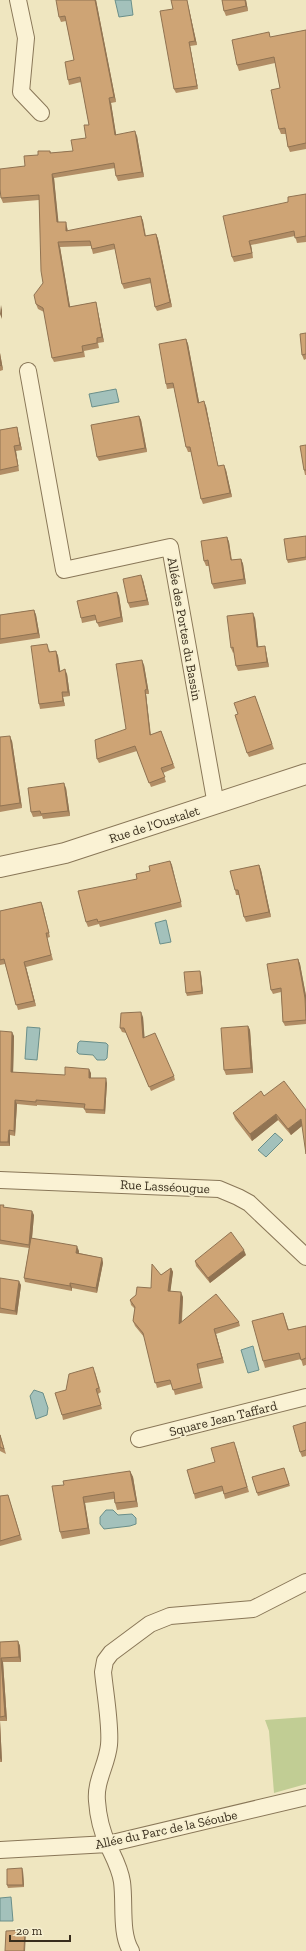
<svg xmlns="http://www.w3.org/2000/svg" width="306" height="1951" font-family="'Zilla Slab',serif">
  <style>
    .green { fill: #c1cd94 }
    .water { fill: #a3c1bb; stroke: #6a8f8a }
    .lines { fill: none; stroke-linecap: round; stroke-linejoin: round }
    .minor-casing { stroke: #897758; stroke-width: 18 }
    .tertiary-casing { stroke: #897758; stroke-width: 22 }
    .minor { stroke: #faf2d4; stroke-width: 16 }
    .tertiary { stroke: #faf2d4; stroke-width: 20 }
    .wall { fill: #b18d65 }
    .shaded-wall { fill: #907352 }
    .building { fill: #cea475; stroke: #907352 }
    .labels { text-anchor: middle; stroke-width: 3.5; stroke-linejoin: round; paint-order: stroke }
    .street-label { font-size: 13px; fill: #382d1c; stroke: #f6efd0 }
  </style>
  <rect width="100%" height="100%" fill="#efe6c0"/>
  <!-- green -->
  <path class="green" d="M306,1717v67l-32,9 -5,-62 -4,-11z"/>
  <!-- water -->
  <path class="water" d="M115,0h16l2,15 -14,2z
    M116,389l3,13 -27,5 -3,-13z
    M166,920l5,22 -11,2 -5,-21z
    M27,1027l13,1 -3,32 -12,-1z
    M80,1041l26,2 2,2 -1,13 -2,2h-8l-4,-5 -14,-1 -2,-2 1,-9z
    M275,1133l8,7 -17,17 -8,-7z
    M253,1346l6,24 -11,3 -7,-23z
    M34,1390l9,3 5,15 -1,7 -11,4 -6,-23z
    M106,1510h7l5,5 14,-1 4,4v6l-6,2 -26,3 -4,-5v-7z
    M11,1897l2,24h-13v-23z"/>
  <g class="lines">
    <defs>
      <path id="minor" d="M18,0l8,38 -5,54 20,21
        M28,371l36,199 106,-23 46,258
        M0,1180l219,9 19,8 11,6 57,54
        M139,1439l167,-42
        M0,1850l108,-6 198,-47
        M131,1951c-11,-18 -6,-47 -9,-69 -2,-14 -8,-24 -14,-37 -6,-13 -10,-29 -11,-44 -2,-20 10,-36 12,-56 2,-19 -4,-52 -6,-73l2,-11 6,-8 39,-29 20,-8 83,-7 53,-27"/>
      <path id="tertiary" d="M0,867l65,-14 241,-79"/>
    </defs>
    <!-- minor casing -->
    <use href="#minor" class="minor-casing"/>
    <!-- tertiary casing -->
    <use href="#tertiary" class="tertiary-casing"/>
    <!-- minor -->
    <use href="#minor" class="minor"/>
    <!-- tertiary -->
    <use href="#tertiary" class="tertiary"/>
  </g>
  <!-- wall -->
  <path class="wall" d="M96,0l20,102 -5,1 5,32 21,1 7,41 -26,4 -2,-5 -1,-8 -61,10 4,44 9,5 1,4 73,-15 2,5 3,15 10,-2 2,5 14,68 -15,4 -2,-4 -4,-24 -27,6 -2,-5 -7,-35 -22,5 -2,-8 -31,1 10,60 26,-5 8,40 -6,1 1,5 -15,3 1,6 -31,5 -2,-4 -8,-46 -6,-3 -2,-5 7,-21 -4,-83 -36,3 -2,-5 24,-32 13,-11 12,-4 1,2 22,-2 13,-13 3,-13 -8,-43 -12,3 -1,-5 6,-20 -8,-39 -5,1 -2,-5z
    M171,0h16l10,45 -7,1 8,43 -22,4 -2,-4 -1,-80z
    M222,0h24l2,11 -22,5 -2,-5z
    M306,30v119l-16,3 -2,-5 -2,-13h-5l-2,-5 1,-41 -5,-25 -36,8 -2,-6 34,-28z
    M306,194v48l-9,1 -2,-7 -44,9 2,13 -19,4 -2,-5 56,-55z
    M306,333v26l-2,1 -2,-5z
    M186,339l2,5 11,58 7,4 12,60 8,4 6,27 -29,7 -2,-5 -10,-47h-3l-2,-5 -12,-59 -7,1 -1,-5z
    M0,353l3,17 -3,1z
    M139,416l2,4 6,32 -48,9 -2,-4z
    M17,427l1,5 4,18 -6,1 3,20 -19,4v-45z
    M306,445v30h-1l-1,-5z
    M306,536v24l-18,3 -1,-3z
    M227,537l2,5 3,18 9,-1 2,5 3,20 -32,5 -2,-5 -3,-18h-3l-2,-5z
    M143,580l6,25 -19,3 -2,-5z
    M117,592l2,4 4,26 -24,5 -3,-7 -14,3 -1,-5z
    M34,610l2,5 4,23 -40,6v-29z
    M255,618l3,29 8,4 3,16 -31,4 -2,-5 -2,-14 -1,1 -2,-5z
    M49,649l1,3 6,-1 2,5 2,15 7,3 3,22 -7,1 2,9 -25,3 -1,-5z
    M144,665l5,29h-3l5,41 10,-4 14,37 -12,5 3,9 -15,5 -14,-36 -38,12 -2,-4 29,-30z
    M255,696l19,53 -25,8 -2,-4 -9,-39z
    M0,737l12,4 10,67 -22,4z
    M66,788l4,28 -27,3 -1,-3 -9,1 -2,-5z
    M170,861l12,46 -82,20 -1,-3 -11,3 -2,-5 51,-43 13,-8z
    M259,865l2,5 10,47 -25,5 -2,-5 -5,-22h-3l-1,-5z
    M41,902l9,35 -3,1 6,22 -27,7 10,39 -18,4 -13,-46 -5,1v-54z
    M298,959l2,5 6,32v28l-21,2 -2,-4 -2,-30 -8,2 -2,-4z
    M201,974l2,20 -16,2 -1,-3z
    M143,1017l1,20 30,39 1,4 -24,11 -25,-58 -4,-1 -2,-4z
    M248,1026l2,4 3,43 -27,2 -2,-5z
    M0,1031l14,5 -1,36 52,3 26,-2v5l16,5 -2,31 -19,-1 -2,-5 -47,-3v1l-20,-2 -2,32 -5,-1v11h-10z
    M264,1096l38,30 -11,9 -13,-15 -26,21 -17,-22 -2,-6z
    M0,1205l4,2 30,8 -2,23 47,13v2l23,5 1,5 -6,30 -25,-5v3l-47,-9 -1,-4 5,-30 -29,-4z
    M246,1255l-36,28 -14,-17 -1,-5z
    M171,1268l2,4 -3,19 13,6 -1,25h57l1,4 -24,8 8,29 -26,6 5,19 -28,7 -3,-11 -15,4 -13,-51 -9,-11 -2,-5 2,-12 -4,-4 -1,-5 6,-5 15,-7 10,-13z
    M0,1278l21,7 -4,30 -17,-2z
    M283,1313l6,17 17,-4v39l-3,1 -2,-7 -36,9 -2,-7z
    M95,1372l6,20 -3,2 4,15 -39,11 -1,-5 4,-25z
    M306,1422v34l-4,1 -2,-5z
    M0,1434l6,20 -6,-3z
    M236,1447l13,45 -24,7 -2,-8 -28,8 -1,-5 21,-32z
    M284,1468l6,18 -32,10 -6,-19z
    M130,1471l3,6 5,30 -21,3 -2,-7 -1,-4 -29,4 5,31 -28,5 -2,-7 4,-47z
    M8,1495l14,45 -22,6v-50z
    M18,1641l2,5 1,16h-18l4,59h-7l2,41h-2v-120z
    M23,1871l1,16 -16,1 -1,-3z"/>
  <!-- shaded-wall -->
  <path class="shaded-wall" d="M95,0h1l20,102 -2,-5z
    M187,0l10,45 -2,-4z
    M245,0h1l2,11 -2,-5z
    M189,42l1,4 8,43 -1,-3z
    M109,98l2,5 6,37 -2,-5z
    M135,131l2,5 7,41 -2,-5z
    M52,174l2,4 5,49 -2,-5z
    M141,216l2,5 3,20z
    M66,222l1,5 1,9 -2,-5z
    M156,234l2,5 14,68 -2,-5z
    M249,241l2,4 2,13 -1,-5z
    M58,242l2,5 11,65 -2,-5z
    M96,302l8,40 -2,-5z
    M1,305l1,5v9l-2,-5z
    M186,339l2,5 12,63 -2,-4z
    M0,353l3,17 -2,-5 -1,-7z
    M204,401l2,5 13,65 -1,-5z
    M139,416l2,4 6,32 -2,-4z
    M17,427l1,5 4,18 -2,-5z
    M14,446l2,5 3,20z
    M224,465l2,5 6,27 -2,-4z
    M227,537l2,5 3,23 -1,-5z
    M241,559l2,5 3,20 -2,-5z
    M141,575l2,5 6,25 -2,-5z
    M117,592l2,4 4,26 -2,-5z
    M34,610l2,5 4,23 -2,-5z
    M253,613l2,5 4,34 -2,-5z
    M265,646l1,5 3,16 -2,-5z
    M56,651l2,5 3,20 -2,-4z
    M142,660l2,5 5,29 -2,-5z
    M65,669l2,5 3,22 -2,-4z
    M145,690l1,4 5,46 -1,-5z
    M62,692l1,5 2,9 -2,-5z
    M10,736l2,5 10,67 -2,-5z
    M64,783l2,5 4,28 -2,-5z
    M170,861l2,4 10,42 -1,-5z
    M259,865l2,5 10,47 -2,-5z
    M41,902l2,5 7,30 -1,-4z
    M298,959l2,5 6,32v8z
    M24,962l2,5 10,39 -2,-5z
    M200,971l1,3 2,20 -1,-3z
    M141,1012l2,5 2,25 -2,-4z
    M248,1026l2,4 3,43 -2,-5z
    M12,1032l2,4 -1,41 -2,-5z
    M89,1069l2,4v9l-2,-4z
    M106,1078l1,5 -2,31 -1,-4z
    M15,1100l2,4 -2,32 -1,-5z
    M276,1114l2,6 -26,21 -2,-7z
    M301,1119l2,6 -12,10 -3,-6z
    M9,1130l1,5v11l-2,-4z
    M32,1211l2,4 -3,34 -2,-4z
    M77,1246l2,5 -1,6 -2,-4z
    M244,1250l2,5 -36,28 -2,-5z
    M102,1258l1,5 -6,30 -1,-5z
    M171,1268l2,4 -3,23 -2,-4z
    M19,1281l2,4 -4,30 -2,-4z
    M70,1283l2,5v3l-2,-5z
    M181,1292l2,5 -2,31 -2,-4z
    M214,1329l2,5 8,29 -2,-5z
    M130,1471l3,6 5,30 -2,-6z
    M83,1497l2,6 5,31 -2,-6z
    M18,1641l2,5 1,16 -2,-5z
    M1,1658l2,4 4,59 -2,-5z
    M0,1720v1l2,41 -2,-4z
    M22,1868l1,3 1,16 -1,-2z
    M25,1930l1,2 -1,19h-1z"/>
  <!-- building -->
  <path class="building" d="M56,0h39l19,97 -5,1 6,37 20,-4 7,41 -26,4 -2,-13 -62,11 5,48h9v9l75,-15 4,20 11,-2 14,68 -15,5 -5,-29 -28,6 -8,-40 -22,5 -2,-8 -32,1 11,65 27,-5 6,35 -5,1v5l-15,3 1,6 -31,6 -9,-50 -7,-4 -2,-9 9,-12 -2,-12 -2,-76 -38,3 -1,-9v-20l25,-3 -1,-10 14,-1v-4h12v2l23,-2 -2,-11 15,-2 -2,-13h5l-9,-48 -12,3 -3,-18 9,-2 -9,-44 -6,1z
    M171,0h16l8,41 -6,1 8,44 -23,3 -14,-78 13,-2z
    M222,0h23l1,6 -22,5z
    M306,30v113l-18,4 -3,-19 -6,1 -8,-39 9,-2 -6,-31 -37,8 -5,-25 37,-8 1,5z
    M306,194v42l-11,2 -1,-7 -45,10 3,12 -20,4 -9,-41 65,-14v-5z
    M306,333v21l-4,1 -2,-21z
    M186,339l12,64 6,-2 14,65 6,-1 6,28 -29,6 -11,-52h-4l-13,-64 -7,1 -7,-40z
    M0,358l1,7 -1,1z
    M139,416l6,32 -48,9 -6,-32z
    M17,427l3,18 -6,1 4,20 -18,4v-40z
    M306,445v25h-2l-4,-24z
    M306,536v21l-19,3 -3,-21z
    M227,537l4,23 10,-1 3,20 -32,5 -4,-24 -4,1 -3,-20z
    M141,575l6,25 -19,3 -5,-24z
    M117,592l4,25 -24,6 -2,-8 -14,3 -4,-17z
    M34,610l4,23 -38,6v-24z
    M253,613l4,34 8,-1 2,16 -31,4 -3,-19 -2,1 -4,-32z
    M47,644l2,8 7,-1 3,21 6,-3 3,23h-6l1,9 -24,3 -8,-58z
    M142,660l5,29 -2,1 5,45 11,-4 12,33 -12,4 4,9 -16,6 -14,-37 -38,13 -2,-19 31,-11 -10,-65z
    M255,696l17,48 -25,9 -12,-38 3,-1 -4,-11z
    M10,736l10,67 -20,3v-69z
    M64,783l4,28 -27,3 -1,-3 -9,1 -3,-24z
    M170,861l11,41 -83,20 -1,-3 -11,3 -8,-31 59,-12 -1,-5 14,-3 -1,-5z
    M259,865l10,47 -25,5 -6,-27h-3l-5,-19z
    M41,902l8,31h-3l5,22 -27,7 10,39 -18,4 -12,-46 -4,1v-49z
    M298,959l7,39 1,22 -23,2 -2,-34 -10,2 -4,-26z
    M200,971l2,20 -16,2 -2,-21z
    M141,1012l2,26 12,-5 19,43 -25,11 -25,-59h-4l1,-15z
    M248,1026l3,42 -27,2 -3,-42z
    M0,1031l12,1 -1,40 54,3v-8l24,2v9h17l-2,32 -20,-1 1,-5 -49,-4v2l-21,-2 -1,31 -5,-1 -1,12h-8z
    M284,1081l22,29v44l-5,-35 -13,10 -12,-15 -26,20 -17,-21 28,-22 3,5z
    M0,1205h4l-1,2 29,4 -3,34 -29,-5z
    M231,1232l13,18 -36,28 -13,-17z
    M31,1238l46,8 -1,7 26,5 -6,30 -26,-5v3l-46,-8z
    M152,1264l9,11 10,-7 -3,23 13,1 -2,32 37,-30 23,28 -25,7 8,29 -25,6 4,19 -28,7 -3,-10 -15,3 -12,-50 -10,-12 2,-14 -5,-7 6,-5 1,-8 14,1z
    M0,1278l19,3 -4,30 -15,-3z
    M283,1313l5,17 18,-4v32l-5,2 -2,-7 -36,8 -11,-40z
    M93,1367l6,21 -3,1 5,16 -39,10 -7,-22 11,-3 3,-16z
    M306,1422v28l-6,2 -7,-26z
    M0,1435l4,14 -4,-2z
    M234,1442l13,45 -23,7 -2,-8 -28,8 -7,-24 28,-8 -4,-14z
    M284,1468l5,16 -32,9 -5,-16z
    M130,1471l6,30 -21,2 -1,-11 -31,5 5,31 -28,4 -8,-46 12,-1 -1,-4z
    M8,1495l12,40 -20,6v-45z
    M18,1641l1,16 -18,1 4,58 -5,1v-75z
    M22,1868l1,17h-16v-16z
    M25,1930l-1,21h-19l1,-20z"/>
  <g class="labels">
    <!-- street labels -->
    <g class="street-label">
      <text transform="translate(185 629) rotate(80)" y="5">Allée des Portes du Bassin</text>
      <text transform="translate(154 824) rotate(-18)" y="5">Rue de l'Oustalet</text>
      <text transform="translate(165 1186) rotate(3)" y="5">Rue Lasséougue</text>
      <text transform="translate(223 1418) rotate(-14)" y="5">Square Jean Taffard</text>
      <text transform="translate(166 1829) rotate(-12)" y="5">Allée du Parc de la Séoube</text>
    </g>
  </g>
  <!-- scale -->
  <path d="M10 1935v6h60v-6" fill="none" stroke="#382d1c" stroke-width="2"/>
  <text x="16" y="1935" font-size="12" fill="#382d1c" stroke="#f6efd0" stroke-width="3" paint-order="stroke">20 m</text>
</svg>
